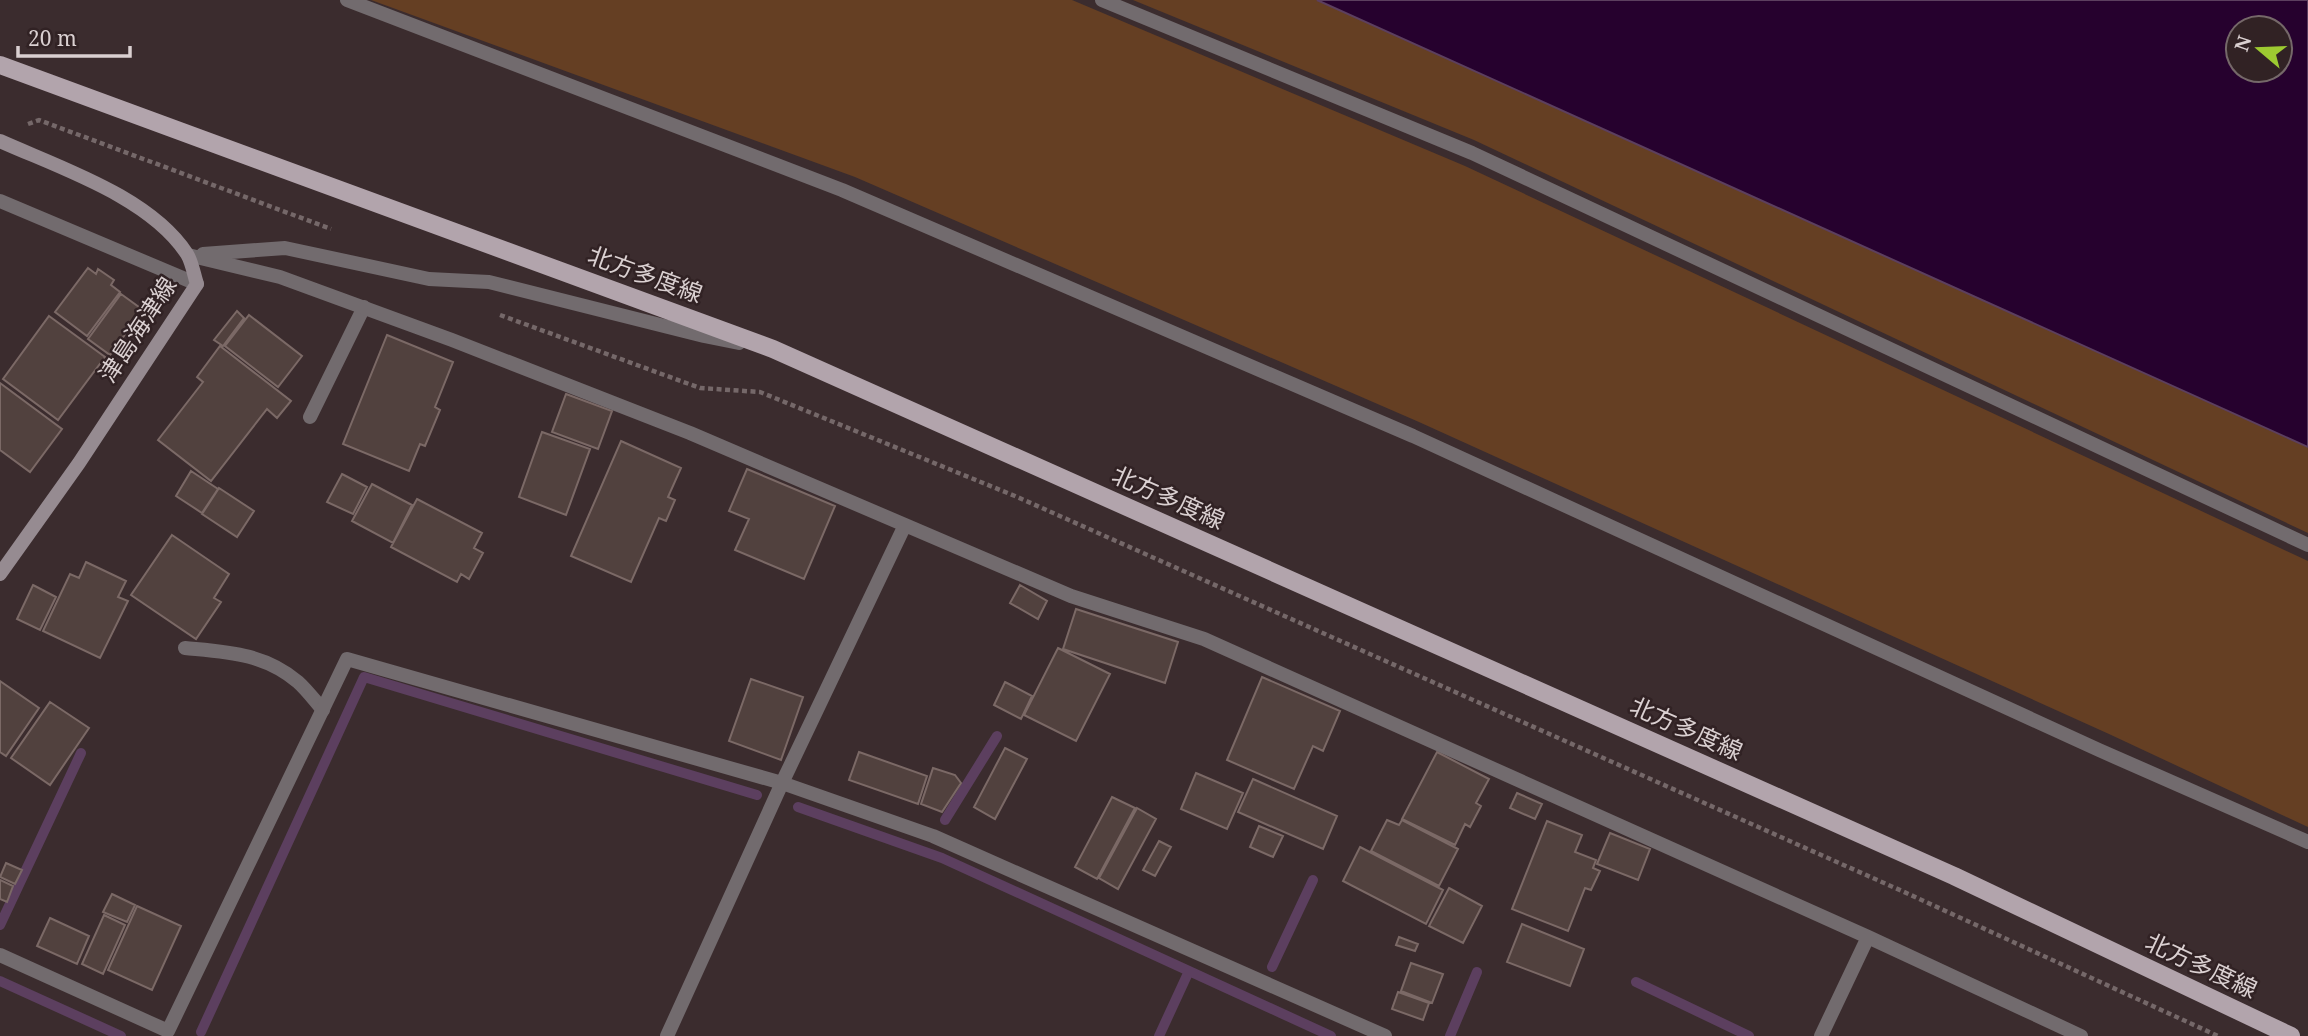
<svg xmlns="http://www.w3.org/2000/svg" width="2308" height="1036" font-family="'Noto Serif','Noto Sans JP',serif">
  <style>
    .green { fill: #653f23 }
    .water { fill: #26012e; stroke: #5c3f5f; stroke-width: 2; fill-rule: evenodd }
    .lines { fill: none; stroke-linecap: round; stroke-linejoin: round }
    .stream { stroke: #5c3f5f; stroke-width: 10 }
    .building { fill: #51413e; stroke: #7b6966; stroke-width: 2 }
    .path { stroke: #756869; stroke-width: 4.5; stroke-dasharray: 5 3.5; stroke-linecap: butt }
    .service { stroke: #726b6e; stroke-width: 14 }
    .minor { stroke: #726b6e; stroke-width: 14 }
    .secondary { stroke: #968b91; stroke-width: 14 }
    .primary { stroke: #b2a4ac; stroke-width: 18 }
    .labels { text-anchor: middle; stroke-width: 5; stroke-linejoin: round; paint-order: stroke }
    .street-label { font-size: 24px; fill: #dad0d1; stroke: #312224 }
  </style>
  <rect width="100%" height="100%" fill="#3b2c2e"/>
  <!-- green -->
  <path class="green" d="M371,0h701l393,166 843,395v266l-199,-93 -690,-312 -564,-245z
    M1133,0h184l991,447v86l-834,-393z"/>
  <!-- water -->
  <path class="water" d="M1317,0h991v447zM2238,28h42v42h-42z"/>
  <g class="lines">
    <!-- stream -->
    <path class="stream" d="M798,807l144,51 389,178
      M945,820l52,-84
      M0,925l81,-172
      M1272,967l41,-87
      M0,981l121,55
      M1636,982l113,54
      M201,1032l163,-355 393,118
      M1159,1036l30,-65
      M1450,1036l27,-64"/>
  </g>
  <!-- building -->
  <path class="building" d="M88,268l8,6 2,-5 16,11 -3,5 9,7 -33,44 -32,-24z
    M121,294l22,16 -33,45 -22,-16z
    M237,311l7,7 -21,28 -9,-6z
    M249,315l53,41 -24,31 -53,-41z
    M49,316l56,41 -47,63 -55,-41z
    M387,335l66,27 -18,45 5,3 -15,36 -5,-2 -11,27 -66,-27z
    M220,346l71,55 -14,17 -10,-9 -56,72 -53,-41 45,-58 -6,-5z
    M0,383l62,46 -32,43 -30,-22z
    M566,394l46,17 -14,38 -46,-17z
    M542,432l48,17 -24,66 -47,-18z
    M621,441l60,27 -13,29 7,3 -9,21 -7,-3 -28,64 -60,-26z
    M747,469l88,37 -31,73 -69,-29 14,-31 -20,-8z
    M191,471l27,18 -16,24 -26,-17z
    M342,474l25,13 -14,27 -26,-12z
    M372,484l40,21 -19,38 -41,-22z
    M219,488l35,23 -17,26 -35,-23z
    M417,499l65,34 -8,15 9,5 -14,26 -8,-5 -4,8 -66,-35z
    M172,535l57,39 -15,24 7,4 -25,37 -65,-44z
    M86,562l40,19 -8,16 10,4 -28,57 -57,-27 27,-57 9,4z
    M33,585l23,12 -16,33 -23,-11z
    M1020,585l27,16 -9,18 -28,-16z
    M1076,609l102,33 -13,41 -102,-34z
    M1058,648l52,26 -34,67 -52,-26z
    M1262,677l78,34 -17,40 -10,-5 -19,43 -67,-29z
    M751,679l52,18 -22,63 -52,-19z
    M0,681l39,27 -33,48 -6,-4z
    M1005,682l27,14 -11,23 -27,-14z
    M50,702l39,26 -39,57 -39,-27z
    M1005,748l22,11 -32,60 -21,-12z
    M859,752l68,24 -9,28 -69,-24z
    M1437,752l52,27 -13,24 5,3 -11,21 -5,-3 -10,21 -53,-26z
    M933,768l22,7 6,8 -19,29 -21,-8z
    M1196,773l47,20 -16,36 -46,-20z
    M1253,779l84,37 -14,33 -85,-37z
    M1517,793l25,11 -7,15 -25,-11z
    M1112,797l23,11 -38,71 -22,-12z
    M1137,808l19,11 -38,70 -19,-11z
    M1387,820l12,5 3,-5 56,29 -19,37 -68,-35z
    M1547,821l35,14 -7,17 21,8 -3,8 7,3 -9,19 -6,-2 -17,43 -56,-22z
    M1259,826l24,10 -10,21 -23,-10z
    M1610,833l40,16 -12,31 -41,-16z
    M1159,841l12,6 -16,29 -12,-6z
    M1360,847l83,43 -17,34 -83,-43z
    M6,863l16,7 -7,14 -15,-7z
    M0,880l13,6 -6,16 -7,-3z
    M1449,888l33,18 -19,37 -34,-17z
    M112,894l23,11 -8,17 -24,-10z
    M137,906l44,20 -29,64 -44,-20z
    M104,915l21,10 -22,49 -21,-10z
    M50,918l39,18 -12,28 -40,-18z
    M1522,924l62,25 -14,37 -63,-24z
    M1399,937l19,7 -3,7 -19,-6z
    M1411,963l32,11 -11,29 -31,-12z
    M1398,992l31,11 -6,17 -31,-11z"/>
  <g class="lines">
    <!-- path -->
    <path class="path" d="M28,124l11,-4 292,109
      M500,315l200,73 60,4 255,104 887,395 316,145"/>
    <!-- service -->
    <path class="service" d="M347,0l495,190 571,246 686,314 209,92
      M1102,0l370,153 836,392
      M310,417l54,-110
      M185,648c41,4 79,5 113,34 9,8 17,19 25,28"/>
    <!-- minor -->
    <path class="minor" d="M0,201l197,83
      M203,254l82,-6 144,31 60,3 215,54 35,7
      M188,255l92,22 172,63 238,93 381,163 133,43 664,298 213,99
      M0,955l168,76 179,-372 435,124 151,53 452,200
      M667,1036l115,-253 123,-258
      M1821,1036l47,-99"/>
    <!-- secondary -->
    <path class="secondary" d="M0,141c60,27 150,56 187,113 5,8 7,21 10,30l-118,179 -79,111"/>
    <!-- primary -->
    <path class="primary" d="M0,65l773,284 1181,527 337,160"/>
  </g>
  <g class="labels">
    <!-- street labels -->
    <g class="street-label">
      <text transform="translate(645 275) rotate(20)" y="8">北方多度線</text>
      <text transform="translate(138 330) rotate(-57)" y="8">津島海津線</text>
      <text transform="translate(1168 498) rotate(24)" y="8">北方多度線</text>
      <text transform="translate(1686 729) rotate(24)" y="8">北方多度線</text>
      <text transform="translate(2201 966) rotate(25)" y="8">北方多度線</text>
    </g>
  </g>
  <!-- north arrow -->
  <g transform="translate(2259 49) rotate(289)"><circle r="33" fill="#312224" stroke="#756869" stroke-width="2"/>
  <path d="M0-5L12 26L0 18L-12 26Z" fill="#9dca31"/>
  <text y="-10" font-size="19" font-weight="bold" text-anchor="middle" fill="#dad0d1">N</text>
  </g>
  <!-- scale -->
  <path d="M18 46v10h112v-10" fill="none" stroke="#dad0d1" stroke-width="3.5"/>
  <text x="28" y="46" font-size="21" fill="#dad0d1" stroke="#312224" stroke-width="5" paint-order="stroke">20 m</text>
</svg>
